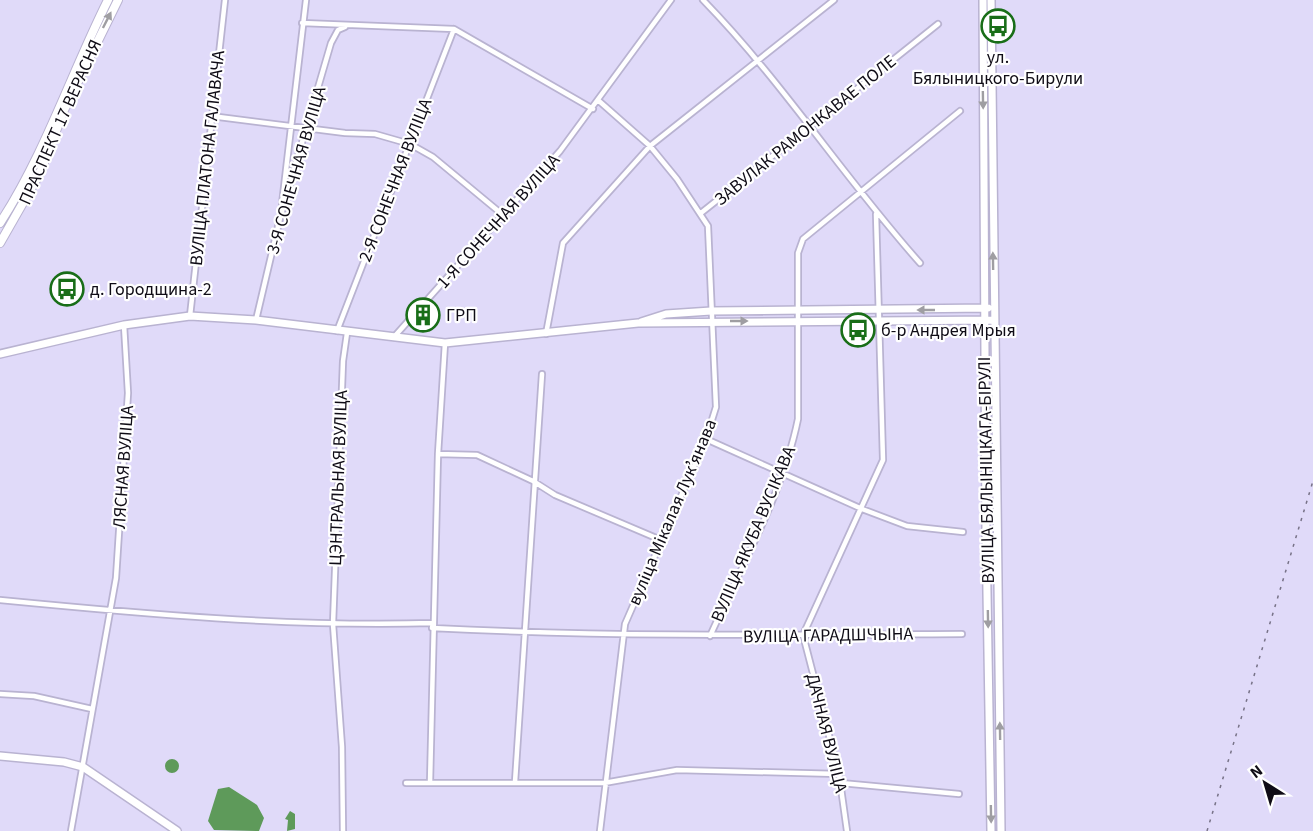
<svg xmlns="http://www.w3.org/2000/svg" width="1313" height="831" font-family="'Source Sans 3',sans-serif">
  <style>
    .water { fill: #5e9a5a }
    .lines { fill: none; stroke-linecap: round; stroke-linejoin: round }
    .street-casing { stroke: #b9b3d1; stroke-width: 8 }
    .secondary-casing { stroke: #b9b3d1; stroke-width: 10 }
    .primary-casing { stroke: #b9b3d1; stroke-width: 10 }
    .street { stroke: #fff; stroke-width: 4.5 }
    .secondary { stroke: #fff; stroke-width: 7 }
    .primary { stroke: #fff; stroke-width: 8 }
    .rail { stroke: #777287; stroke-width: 1.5; stroke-dasharray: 3 6; stroke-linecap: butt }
    .oneway { fill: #9f9ea2 }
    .labels { text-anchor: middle; stroke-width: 4.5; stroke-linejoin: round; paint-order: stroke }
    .poi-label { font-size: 18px; fill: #0f0c16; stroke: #fff; text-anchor: start }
    .street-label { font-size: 18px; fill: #0f0c16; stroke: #fff }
  </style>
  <rect width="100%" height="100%" fill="#e0daf9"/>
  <!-- water -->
  <path class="water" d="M165 766a7 7 0 1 1 14 0a7 7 0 1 1-14 0Z
    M229,787l28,18 7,13 -5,13 -45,-1 -6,-9 10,-32z
    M290,811l5,3v15l-8,2 1,-11 -3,-1z"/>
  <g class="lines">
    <defs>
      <path id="street" d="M703,0c79,81 141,178 217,263
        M302,23l152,6 139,80
        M599,101l51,45 27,33 31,47 8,181 -10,32 -81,185 -25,207
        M211,116l134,17 30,1 35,10 23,13 70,58
        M282,204l24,-204
        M701,213l237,-189
        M190,316l35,-316
        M256,320l24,-102 51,-175 7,-13 7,-3
        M337,331l117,-302
        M546,334l17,-91 87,-97 184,-146
        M394,337l166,-186 111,-151
        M706,439l156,70 45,17 56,6
        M438,454l39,1 56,26 22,14 106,45
        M0,600c144,14 288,27 433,23l-1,5c177,9 354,7 530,6
        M710,636c31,-69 73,-143 88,-217v-166l5,-14 157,-128
        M0,694l34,2 58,13
        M515,782l27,-408
        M406,783h198l73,-13 162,4
        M430,783l8,-329 7,-111
        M841,783l118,11
        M71,831l45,-253 12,-185 -4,-68
        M343,831l-1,-84 -9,-123 10,-263 4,-28
        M847,831l-8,-57 -36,-139 80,-175 -7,-246"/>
      <path id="secondary" d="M983,0l3,533 5,298
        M991,0l10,831
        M641,322l25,-8 45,-3 277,-3
        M0,354l124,-29 66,-9 66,4 189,23 193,-20 356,-3
        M0,756l64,6 19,5 94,64"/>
      <path id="primary" d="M0,223c45,-69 71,-149 108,-223
        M0,243l40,-70 24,-63 54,-110"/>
    </defs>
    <!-- street casing -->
    <use href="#street" class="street-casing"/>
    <!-- secondary casing -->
    <use href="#secondary" class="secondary-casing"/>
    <!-- primary casing -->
    <use href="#primary" class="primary-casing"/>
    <!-- street -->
    <use href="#street" class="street"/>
    <!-- secondary -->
    <use href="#secondary" class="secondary"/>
    <!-- primary -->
    <use href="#primary" class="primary"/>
    <!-- rail -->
    <path class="rail" d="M1207,831l106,-350"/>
  </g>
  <!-- one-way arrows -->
  <defs><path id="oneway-solid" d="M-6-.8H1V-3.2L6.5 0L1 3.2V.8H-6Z" transform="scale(1.5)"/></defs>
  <g class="oneway">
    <use href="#oneway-solid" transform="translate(107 20) rotate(-63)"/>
    <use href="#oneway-solid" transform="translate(983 100) rotate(89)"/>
    <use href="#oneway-solid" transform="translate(993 261) rotate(-91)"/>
    <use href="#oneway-solid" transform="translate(926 310) rotate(180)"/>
    <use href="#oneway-solid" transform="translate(739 321)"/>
    <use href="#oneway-solid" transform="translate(988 619) rotate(89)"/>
    <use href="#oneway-solid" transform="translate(1000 731) rotate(-91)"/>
    <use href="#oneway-solid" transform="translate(991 814) rotate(89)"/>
  </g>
  <!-- icons -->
  <defs>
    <symbol id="bus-ring" viewBox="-11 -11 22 22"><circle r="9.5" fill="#fff" stroke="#196e18" stroke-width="1.5"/><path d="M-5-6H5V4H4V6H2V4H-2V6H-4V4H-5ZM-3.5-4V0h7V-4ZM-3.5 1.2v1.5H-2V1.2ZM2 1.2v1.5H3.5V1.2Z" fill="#196e18"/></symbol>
    <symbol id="building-ring" viewBox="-11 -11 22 22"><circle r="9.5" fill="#fff" stroke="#196e18" stroke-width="1.5"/><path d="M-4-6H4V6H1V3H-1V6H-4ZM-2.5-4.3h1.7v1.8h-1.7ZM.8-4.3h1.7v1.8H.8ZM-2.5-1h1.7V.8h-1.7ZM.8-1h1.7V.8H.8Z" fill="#196e18"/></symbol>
  </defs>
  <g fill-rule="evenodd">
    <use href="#bus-ring" x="979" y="7" width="38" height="38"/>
    <use href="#bus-ring" x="48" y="270" width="38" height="38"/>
    <use href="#building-ring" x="404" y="296" width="38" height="38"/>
    <use href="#bus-ring" x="839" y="311" width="38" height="38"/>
  </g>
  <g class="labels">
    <!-- poi labels -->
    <g class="poi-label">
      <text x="998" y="63" text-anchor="middle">ул.<tspan x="998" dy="21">Бялыницкого-Бирули</tspan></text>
      <text x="90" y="295">д. Городщина-2</text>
      <text x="446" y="321">ГРП</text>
      <text x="881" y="336">б-р Андрея Мрыя</text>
    </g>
    <!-- street labels -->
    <g class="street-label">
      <text transform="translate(60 122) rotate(-66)" y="6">ПРАСПЕКТ 17 ВЕРАСНЯ</text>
      <text transform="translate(805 130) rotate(-39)" y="6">ЗАВУЛАК РАМОНКАВАЕ ПОЛЕ</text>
      <text transform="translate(207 158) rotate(-84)" y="6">ВУЛІЦА ПЛАТОНА ГАЛАВАЧА</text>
      <text transform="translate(296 170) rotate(-74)" y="6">3-Я СОНЕЧНАЯ ВУЛІЦА</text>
      <text transform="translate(395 180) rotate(-69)" y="6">2-Я СОНЕЧНАЯ ВУЛІЦА</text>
      <text transform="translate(498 221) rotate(-48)" y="6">1-Я СОНЕЧНАЯ ВУЛІЦА</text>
      <text transform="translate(123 467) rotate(-86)" y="6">ЛЯСНАЯ ВУЛІЦА</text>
      <text transform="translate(986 470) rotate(-91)" y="6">ВУЛІЦА БЯЛЫНІЦКАГА-БІРУЛІ</text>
      <text transform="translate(338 478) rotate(-88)" y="6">ЦЭНТРАЛЬНАЯ ВУЛІЦА</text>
      <text transform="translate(672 512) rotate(-67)" y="6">вуліца Мікалая Лукʼянава</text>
      <text transform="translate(753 534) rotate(-67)" y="6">ВУЛІЦА ЯКУБА ВУСІКАВА</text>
      <text transform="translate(828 635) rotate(-1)" y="6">ВУЛІЦА ГАРАДШЧЫНА</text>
      <text transform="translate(827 733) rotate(76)" y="6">ДАЧНАЯ ВУЛІЦА</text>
    </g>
  </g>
  <!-- north arrow -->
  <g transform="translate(1265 783) rotate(323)" stroke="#ffffff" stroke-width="4.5" paint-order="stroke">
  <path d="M0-4.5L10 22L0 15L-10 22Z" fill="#0f0c16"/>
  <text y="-9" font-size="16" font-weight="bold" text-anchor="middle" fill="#0f0c16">N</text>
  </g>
</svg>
